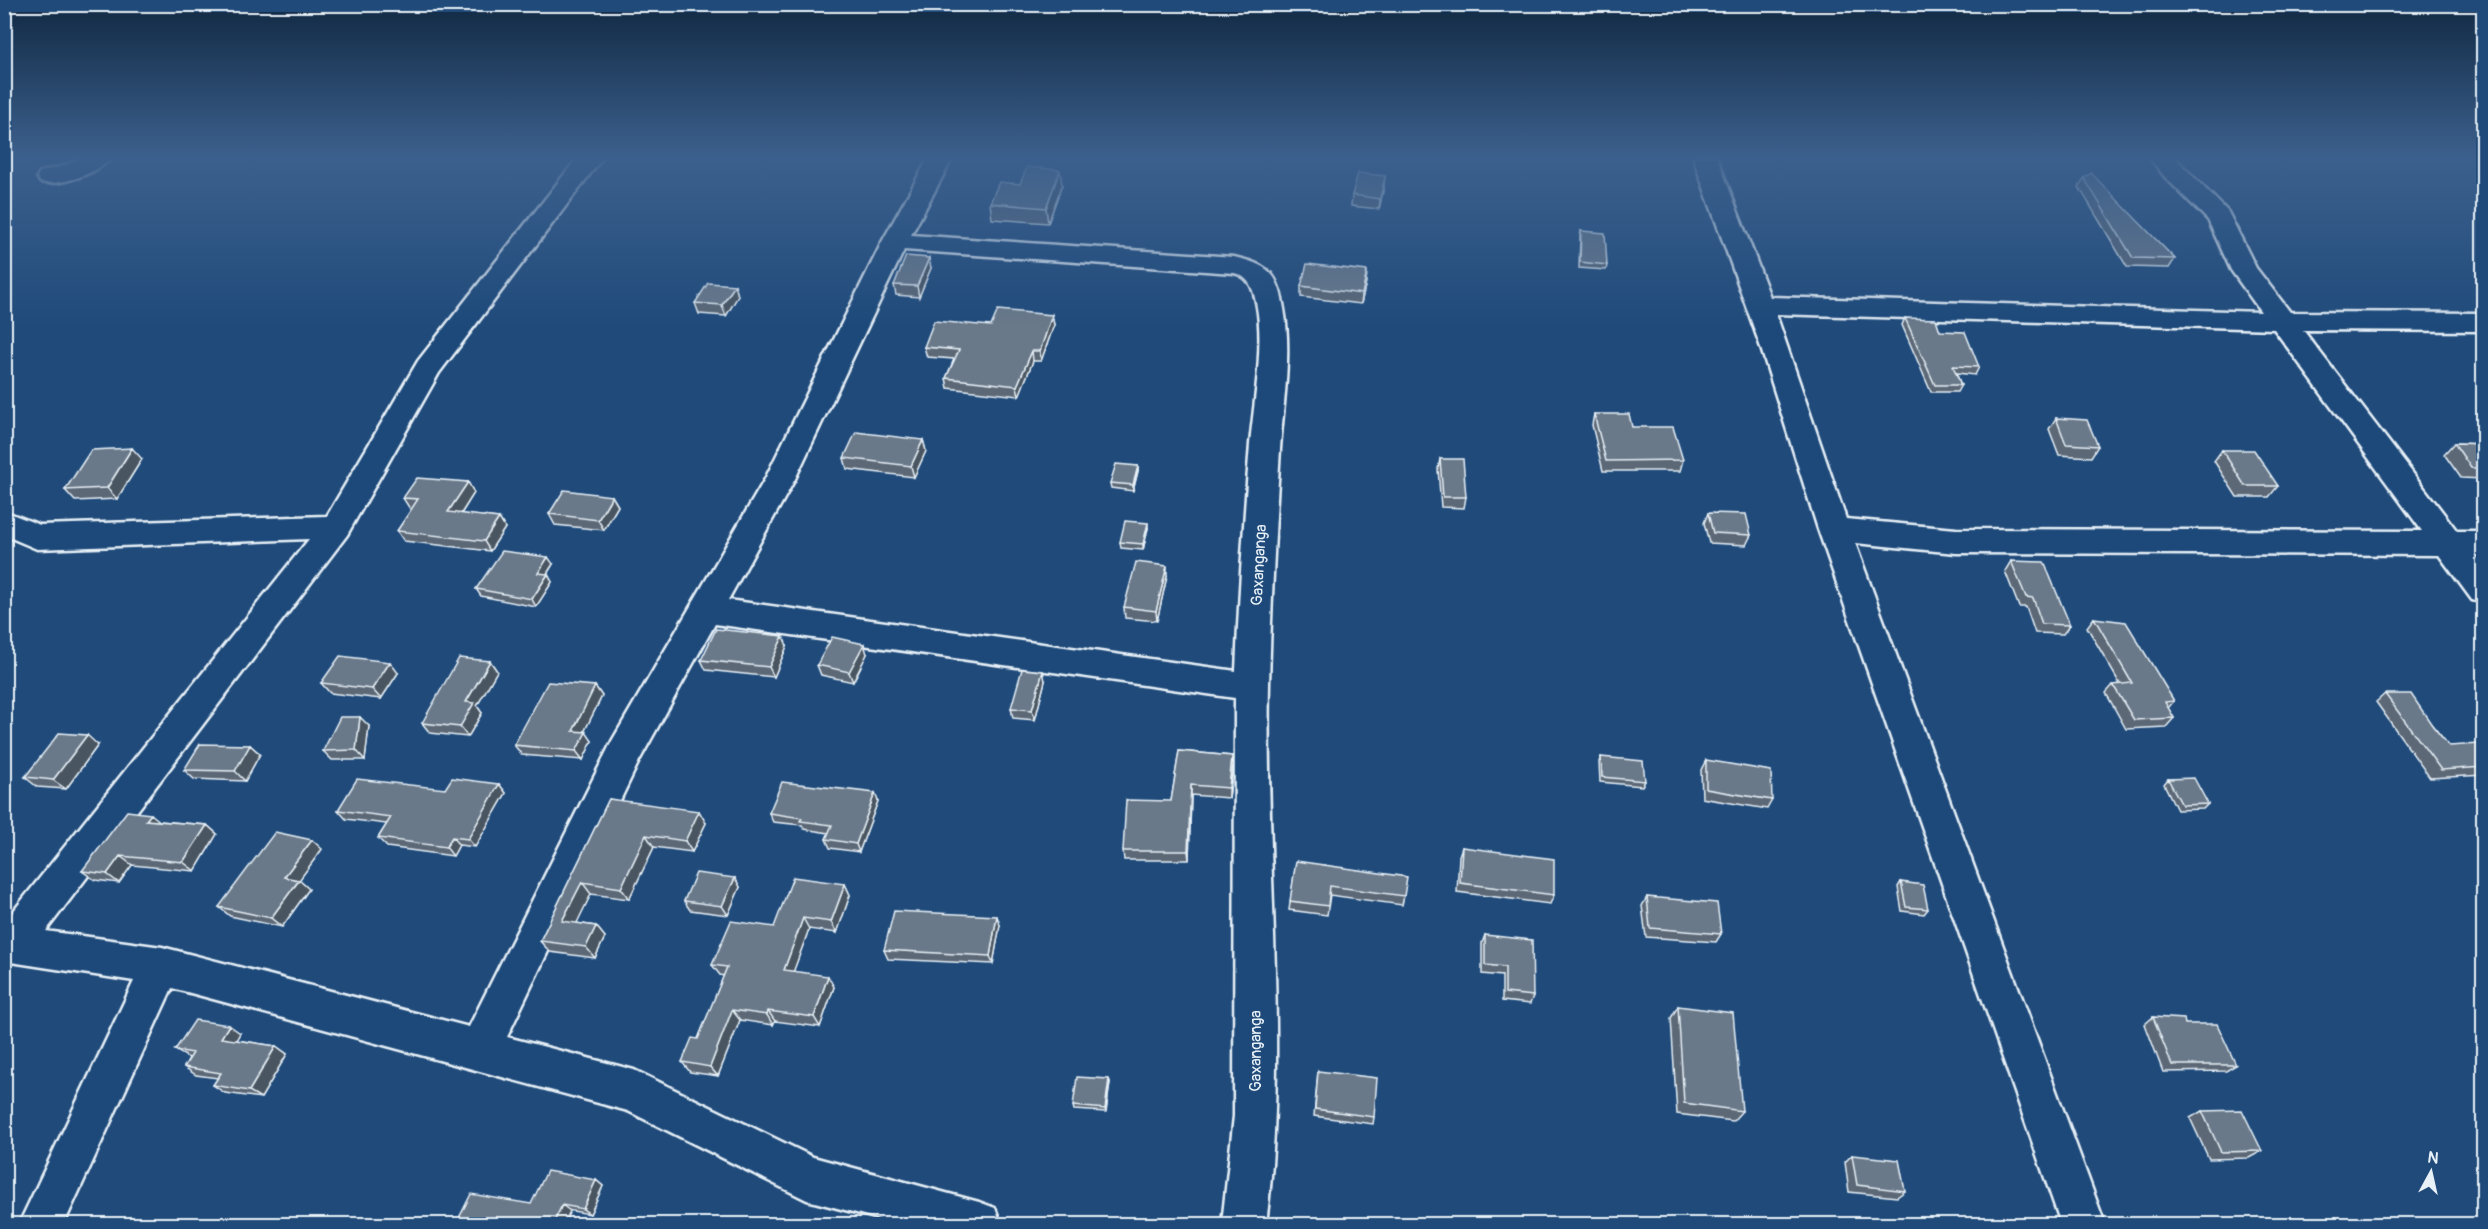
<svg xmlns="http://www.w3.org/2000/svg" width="2488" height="1229" font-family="Pangolin,sans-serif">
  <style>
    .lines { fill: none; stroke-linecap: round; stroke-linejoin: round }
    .minor-casing { stroke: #e8f1f8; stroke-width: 5 }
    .minor { fill: #1f4a7a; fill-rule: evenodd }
    .wall { fill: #5b6876; stroke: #e8f1f8; stroke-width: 1.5 }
    .shaded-wall { fill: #4a5560; stroke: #e8f1f8; stroke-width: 1.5 }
    .building { fill: #6a7989; stroke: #e8f1f8; stroke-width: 1.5 }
    .labels { text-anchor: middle; stroke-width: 5; stroke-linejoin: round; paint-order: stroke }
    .street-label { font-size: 16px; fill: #e8f1f8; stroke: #1f4a7a }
  </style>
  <rect width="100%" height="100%" fill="#1f4a7a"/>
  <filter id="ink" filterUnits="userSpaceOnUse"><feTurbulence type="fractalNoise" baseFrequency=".0167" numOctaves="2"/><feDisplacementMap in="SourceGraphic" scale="12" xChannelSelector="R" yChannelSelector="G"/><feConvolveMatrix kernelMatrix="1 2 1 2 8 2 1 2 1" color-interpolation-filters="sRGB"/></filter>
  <g filter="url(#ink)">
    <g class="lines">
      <defs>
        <path id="minor" d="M81,157h30c-11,16 -53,30 -71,25l-3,-5 3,-5 27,-7z
          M578,157h25l-164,216 -92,162 -301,396 116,16 307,80 143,-286 153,-262 117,-237 47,-85h24l-42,78 323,22c34,8 44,15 50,52 8,44 -1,95 -4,140 -5,78 -9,156 -11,235 -4,180 20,361 -3,540h-44l12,-108 1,-418 -520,-74 -76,137 -132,276 127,33 179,87 166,45 16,6 6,16h-103l-91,-24 -179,-89 -456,-123 -108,236h-45l115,-243 -130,-20v-38l305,-384 -272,10 -33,-14v-24l36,14 287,-9 91,-155zM904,250l330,23c17,4 20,18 23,34 7,39 -3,97 -7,137 -6,75 -11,151 -14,227l-508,-71 67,-121z
          M1693,157h24l53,140 491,15 -30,-42 -23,-50 -43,-43 -16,-20h25l54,55 28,56 34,44 194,1v18l-181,-1 154,201h27v24h-9l9,11v37l-12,-3 -33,-45 -483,-2 -101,-10 250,681h-44l-243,-695 -58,-184zM1776,314l498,15 148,202 -466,-2 -110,-10z"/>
      </defs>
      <!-- minor casing -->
      <use href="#minor" class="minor-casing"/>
      <!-- minor -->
      <use href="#minor" class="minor"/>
    </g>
    <!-- wall -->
    <path class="wall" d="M1385,176l-1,11 -5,22 -28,-3 1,-11z
      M2084,178l91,81 -6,9 -42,-1 -48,-80z
      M1020,184l42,1 -14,38 -56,-4 -2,-16z
      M1581,231l26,34 -1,5 -27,-2 1,-32z
      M931,268l-12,29 -23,-2 -2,-10z
      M1367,271l-1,11 -5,22 -60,-7v-11z
      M735,285l3,11 -12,20 -27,-2 -4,-11z
      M1052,315l2,10 -13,36h-8l-14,35 -71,-8 -2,-10 8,-19 -27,-2 -3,-10 67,-21z
      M1905,318l35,13 39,36 -4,8 -19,-2 5,12 -4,7h-26l-29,-67z
      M1594,414l38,13 51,33 -3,11h-77l-11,-46z
      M2056,418l42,28 -7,11 -32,-2 -10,-26z
      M923,440l3,11 -12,26 -67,-8 -3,-11z
      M2454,443l30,1v35l-23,-1 -17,-24z
      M2222,450l56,36 -9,11h-32l-23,-36z
      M142,459l-25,40 -42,2 -10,-11z
      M1440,459l26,38 -2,11 -23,-1 -3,-38z
      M1138,466v5l-5,20 -22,-3 -1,-5z
      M468,482l6,11 -13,21 38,4 6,10 -15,23 -86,-10 -7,-10 15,-22h-2l-7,-11z
      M612,496l6,10 -14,24 -49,-5 -6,-11z
      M1708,513l43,22 -5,10 -37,-2 -5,-20z
      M1148,528l-5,22 -22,-2 -1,-6z
      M2011,561l59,64 -7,9 -28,-1 -9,-26h-7l-14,-36z
      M553,564l-6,10 5,8 -16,25 -55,-11 -5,-7z
      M1167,576l-10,45 -32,-3 -1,-11z
      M2094,618l80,83 -6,7 6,10 -8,9 -40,2 -20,-36 7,-8 7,-1 -33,-57z
      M787,646l-13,31 -68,-7 -5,-10z
      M867,654l-14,28 -32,-7 -4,-10z
      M490,661l7,10 -20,35 5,7 -14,24 -38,-4 -8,-10z
      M398,673l-17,26 -51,-6 -9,-10z
      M1045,681l-10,39 -22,-2 -2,-10z
      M595,686l7,10 -18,36 8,9 -9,19 -61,-5 -8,-10z
      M2385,694l47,31 17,21 35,2v27l-54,3 -54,-76z
      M369,726l-4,34h-33l-9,-9z
      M98,745l-32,44 -29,-2 -12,-10z
      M250,745l10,9 -15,27 -51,-2 -10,-9z
      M1179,751l53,5 1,9 -4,33 -38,-3 -2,65h-65l-1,-9 48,-50z
      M1601,757l44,24 -3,5 -42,-4 -1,-20z
      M1706,760l66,40 -5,9 -65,-11 -1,-28z
      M2168,779l40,25 -5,5 -26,1 -13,-26z
      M499,784l7,9 -31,54 -16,-2 -6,11 -66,-9 -9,-9 9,-14 -41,-5 -8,-9 107,-21z
      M609,799l97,24 -14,29 -38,-5 -25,52 -38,-5 -15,29 20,3 9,11 -10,21 -45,-6 -10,-11z
      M878,801l-19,51 -29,-4 -4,-9 3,-6 -25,-4 -2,-4 -29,-3 -4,-9z
      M160,821l47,4 10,9 -22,37 -63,-6 -13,18 -24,-3 -13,-9z
      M1462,847l92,48 -4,9 -93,-12 2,-36z
      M322,849l-23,31 10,9 -27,38 -52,-11 -11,-9z
      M1296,861l108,35 -2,9 -72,-10 -3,20 -38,-5z
      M735,878l5,9 -12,28 -38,-5 -6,-9z
      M1901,882l27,27 -4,5 -22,-3 -4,-24z
      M845,884l5,11 -13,38 -28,-4 -16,43 41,15 -14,40 -45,-6 -2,4 -33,-5 -22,56 -28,-4 -8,-10 16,-23 26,-63 -4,-1 -8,-10z
      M1647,897l74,37 -5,8 -70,-5 -4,-31z
      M1000,925l-7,39 -105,-5 -4,-9z
      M1485,935l48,61 -3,8 -28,-3v-25l-20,-2v-31z
      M1678,1006l64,105 -9,10 -56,-7 -6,-96z
      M2153,1017l32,7 51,41 -10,6 -63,1 -18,-48z
      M240,1033l-4,7 40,6 11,8 -26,44 -36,-5 -12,-8 5,-7 -22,-3 -12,-8 5,-9 -14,-8z
      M1318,1071l56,46 -1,7 -59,-8z
      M1110,1082l-4,30 -32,-2 -1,-4z
      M2202,1111l60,40 -13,7 -40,1 -19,-41z
      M1852,1155l53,36 -8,6 -48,-5 -4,-30z
      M596,1180l7,6 -13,28 -59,-10z"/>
    <!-- shaded-wall -->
    <path class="shaded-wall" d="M1060,170l2,15 -14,38 -2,-15z
      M1385,176l-1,11 -5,22 1,-10z
      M929,258l2,10 -12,29 -2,-11z
      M1367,271l-1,11 -5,22 1,-10z
      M735,285l3,11 -12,20 -4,-11z
      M1052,315l2,10 -13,36 -1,-10z
      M1032,351l1,10 -14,35 -2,-10z
      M923,440l3,11 -12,26 -3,-11z
      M132,448l10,11 -25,40 -10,-11z
      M1138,466v5l-5,20v-6z
      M468,482l6,11 -19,30 -7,-11z
      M612,496l6,10 -14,24 -6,-10z
      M499,518l6,10 -15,23 -6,-10z
      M1148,523v5l-5,22v-6z
      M548,557l5,7 -10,16 -5,-7z
      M1167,566v10l-10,45 -1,-10z
      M548,574l4,8 -16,25 -4,-8z
      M783,636l4,10 -13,31 -5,-10z
      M864,644l3,10 -14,28 -4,-10z
      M490,661l7,10 -20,35 5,7 -14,24 -8,-10 6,-25z
      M390,662l8,11 -17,26 -9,-10z
      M1043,671l2,10 -10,39 -3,-10z
      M595,686l7,10 -22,44 -7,-9z
      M360,717l9,9 -4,34 -9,-10z
      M586,732l6,9 -9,19 -7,-9z
      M87,735l11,10 -32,44 -13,-9z
      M250,745l10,9 -15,27 -10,-10z
      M1232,756l1,9 -4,33v-10z
      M499,784l7,9 -31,54 -7,-8z
      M1191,785v10l-2,65 -1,-9z
      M875,793l3,8 -19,51 -3,-8z
      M699,811l7,12 -14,29 -7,-11z
      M151,814l11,9 -16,-3z
      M207,825l10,9 -22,37 -12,-9z
      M646,835l8,12 -25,52 -8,-11z
      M452,837l7,8 -6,11 -7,-9z
      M312,840l10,9 -27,37 -11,-9z
      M120,856l12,9 -13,18 -12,-9z
      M735,878l5,9 -12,28 -6,-9z
      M299,880l10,9 -27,38 -11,-9z
      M582,882l9,12 -19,39 -10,-12z
      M845,884l5,11 -13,38 -6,-11z
      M997,916l3,9 -7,39 -3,-8z
      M803,918l6,11 -19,52 -6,-11z
      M596,926l9,11 -10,21 -9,-11z
      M828,976l6,11 -14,40 -6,-10z
      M732,1010l8,10 -22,56 -8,-9z
      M768,1011l7,10 -2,4 -6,-10z
      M229,1025l11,8 -7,13 -12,-8z
      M276,1046l11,8 -26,44 -12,-7z
      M1109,1079l1,3 -4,30 -1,-3z
      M596,1180l7,6 -13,28 -7,-5z
      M562,1205l8,6 -6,13h-11z"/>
    <!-- building -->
    <path class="building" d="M1027,167l33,3 -14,38 -56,-5 9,-21 21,2z
      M1358,173l27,3 -5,23 -28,-4z
      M2091,173l84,86 -42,-1 -49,-80z
      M1581,231l24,2 2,32 -27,-3z
      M906,256l23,2 -12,28 -23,-1z
      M1307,264l60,7 -5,23 -61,-8z
      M708,283l27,2 -13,20 -27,-2z
      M998,310l54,5 -12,36h-8l-15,35 -71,-8 13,-28 -35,-3 10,-26 57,5z
      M1905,318l31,1 4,12 25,1 14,35 -26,-1 8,19h-26z
      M1594,414h35l3,13h41l10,33 -77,1z
      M2056,418l31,2 11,26 -32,-2z
      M856,432l67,8 -12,26 -67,-8z
      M2454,443l30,1v24h-13z
      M132,448l-25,40 -42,2 26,-40z
      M2222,450h32l24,36h-33z
      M1440,459h23l3,38h-23z
      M1116,464l22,2 -5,19 -23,-2z
      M417,478l51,4 -20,30 51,6 -15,23 -87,-10 21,-32 -15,-1z
      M564,490l48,6 -14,24 -49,-6z
      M1708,513l38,1 5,21 -38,-2z
      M1125,521l23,2 -5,21 -23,-2z
      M502,551l46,6 -10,16 10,1 -16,25 -56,-10z
      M2011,561l33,1 26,63 -28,-1 -9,-26 -7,-1z
      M1136,562l31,4 -11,45 -32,-4z
      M2094,618l32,4 48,79 -9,1 9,16 -40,2 -21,-35 19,-2z
      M716,629l67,7 -14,31 -68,-7z
      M832,637l32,7 -15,28 -32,-7z
      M340,656l50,6 -18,27 -51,-6z
      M459,658l31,3 -24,41 8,1 -14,24 -38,-4z
      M1022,669l21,2 -11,39 -21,-2z
      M548,682l47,4 -22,45 13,1 -10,19 -62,-6z
      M2385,694h26l21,31 17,21 31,-2 4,4v19l-43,3z
      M340,717h20l-4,33 -33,1z
      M59,733l28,2 -34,45 -28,-3z
      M200,744l50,1 -15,26 -51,-1z
      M1179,751l53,5 -3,32 -38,-3 -3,66h-65l3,-51 45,1z
      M1601,757l42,4 2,20 -43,-4z
      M1706,760l65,11 1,29 -66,-11z
      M452,778l47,6 -31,55 -16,-2 -6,10 -68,-9 13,-21 -53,-7 19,-31 88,10z
      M2194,778l14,26 -26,1 -14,-26z
      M782,782l93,11 -19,51 -30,-5 6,-14 -32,-4 2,-3 -33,-5z
      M609,799l90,12 -14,30 -39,-6 -25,53 -39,-6 -20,39 34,5 -10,21 -46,-6z
      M127,811l24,3 -5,6 61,5 -24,37 -63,-6 -13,18 -25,-3z
      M275,832l37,8 -28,37 15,3 -28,38 -52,-11z
      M1462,847l92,12v36l-94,-12z
      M1296,861l111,16 -3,19 -74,-10 -2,20 -38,-5z
      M696,873l39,5 -13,28 -38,-5z
      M793,877l52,7 -14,38 -28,-4 -19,52 44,6 -14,41 -46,-6 -1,4 -35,-5 -22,57 -28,-5 10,-24 6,1 29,-72 -15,-2 19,-44 43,6z
      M1901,882l22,3 5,24 -22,-2z
      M1647,897l70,6 4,31 -71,-6z
      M894,911l103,5 -7,40 -106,-6z
      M1485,935l47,5 1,56 -28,-3v-26l-20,-2z
      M1678,1006l55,7 9,98 -58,-8z
      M2153,1017l31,2 1,5h32l19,41h-64z
      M195,1020l34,5 -8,13 55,8 -27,45 -36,-6 8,-12 -37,-6 9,-14 -18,-3z
      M1318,1071l59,7 -3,39 -59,-8z
      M1077,1077l32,2 -4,30 -32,-3z
      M2242,1110l20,41 -41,1 -19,-41z
      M1852,1155l47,5 6,31 -48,-6z
      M547,1171l49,9 -13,29 -21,-4 -9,19h-97l15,-30 60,10z"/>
  </g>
  <!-- sky -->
  <linearGradient id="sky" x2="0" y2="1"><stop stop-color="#112943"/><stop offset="0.48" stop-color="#3c608d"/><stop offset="1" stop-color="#3c608d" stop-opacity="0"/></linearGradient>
  <rect width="2488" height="329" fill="url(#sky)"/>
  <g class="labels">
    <!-- street labels -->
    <g class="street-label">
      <text transform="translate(1258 565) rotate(-87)" y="6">Gaxanganga</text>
      <text transform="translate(1255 1051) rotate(-90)" y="6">Gaxanganga</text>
    </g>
  </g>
  <!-- margin -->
  <rect width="2488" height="1229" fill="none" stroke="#1f4a7a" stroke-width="24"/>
  <rect x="12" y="12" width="2464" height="1205" fill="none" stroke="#e8f1f8" stroke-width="2" filter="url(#ink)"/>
  <!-- north arrow -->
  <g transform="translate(2431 1172) rotate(8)" stroke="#1f4a7a" stroke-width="4.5" paint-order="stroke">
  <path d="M0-4.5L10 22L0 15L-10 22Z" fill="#e8f1f8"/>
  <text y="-9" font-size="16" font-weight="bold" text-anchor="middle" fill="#e8f1f8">N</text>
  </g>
</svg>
